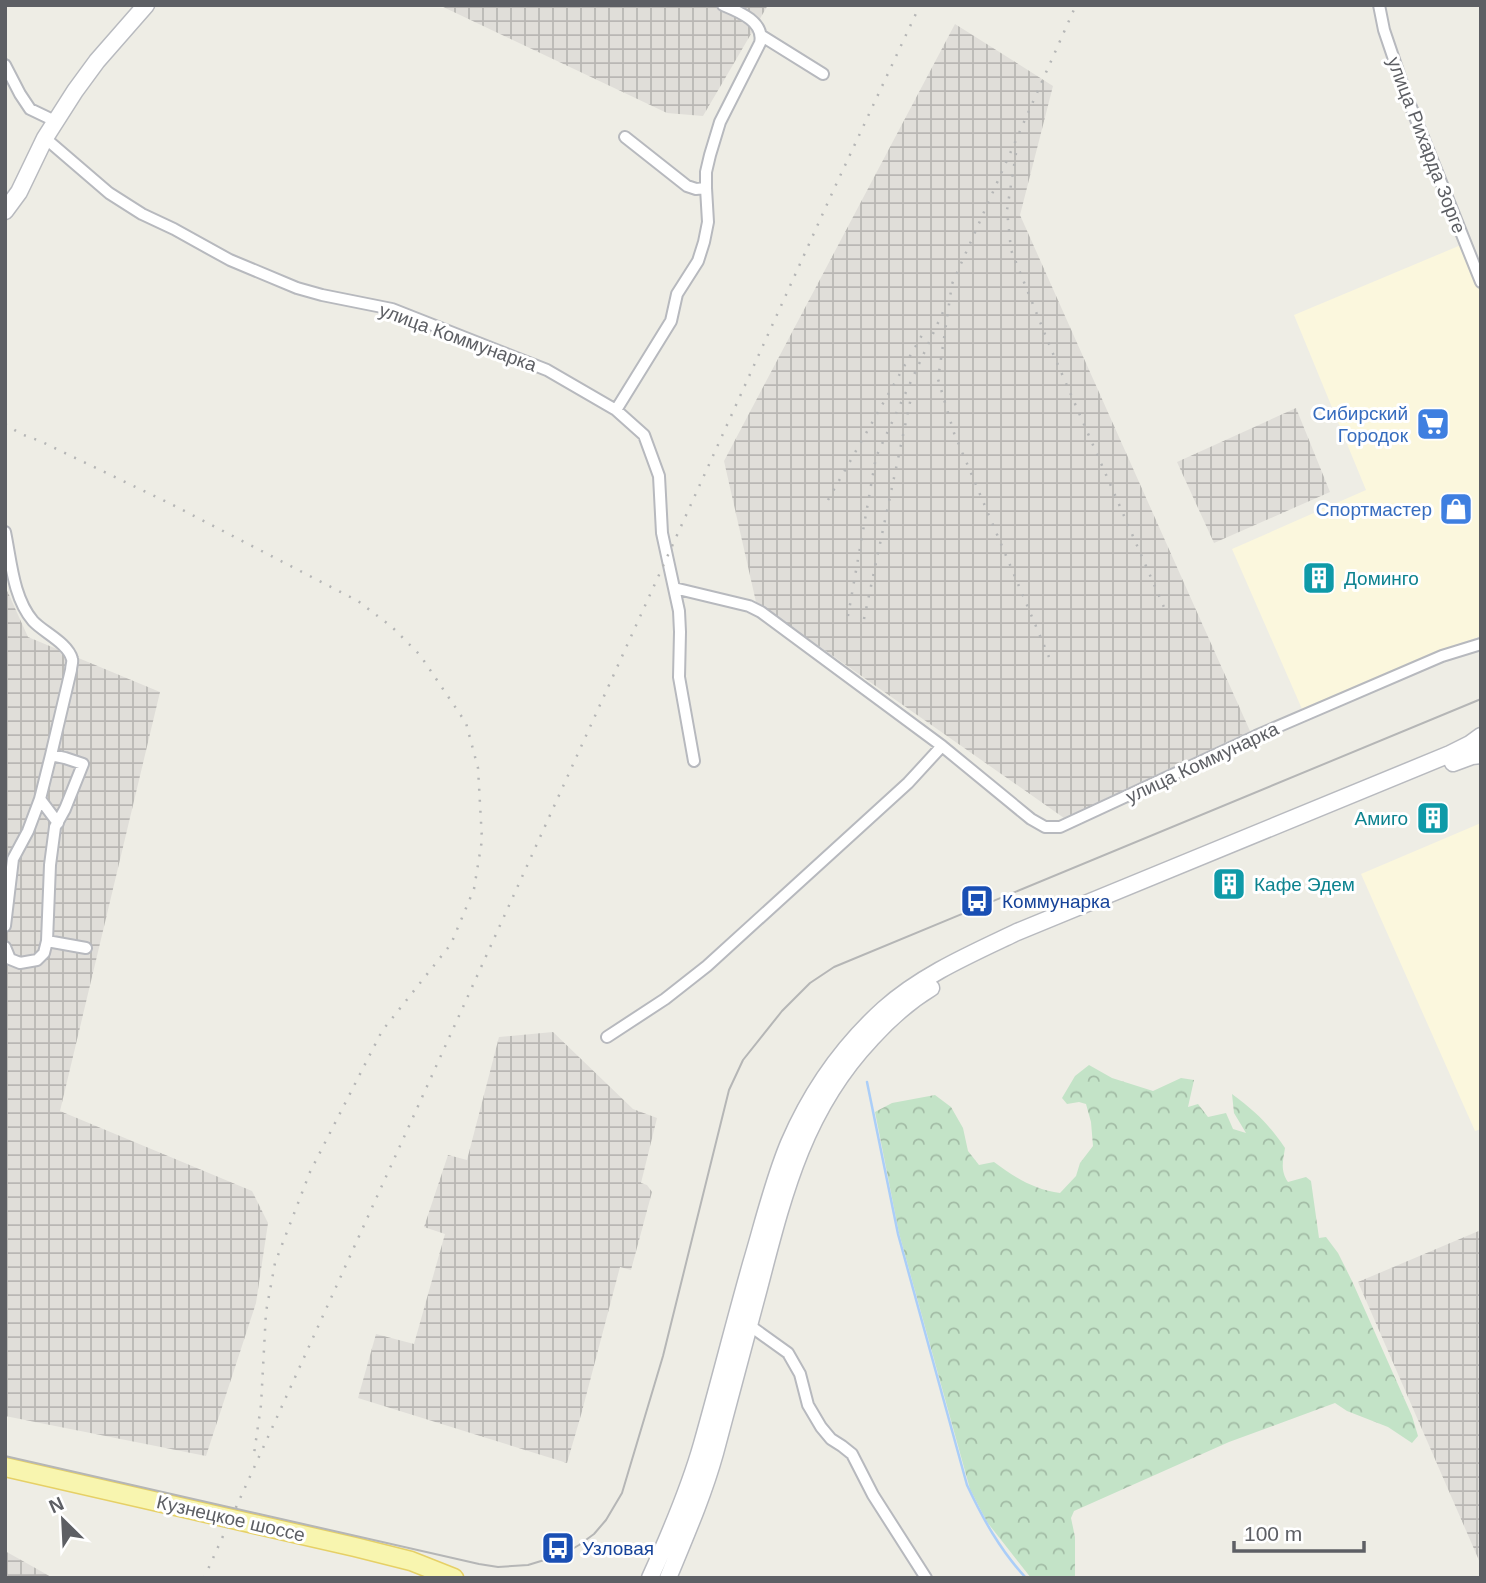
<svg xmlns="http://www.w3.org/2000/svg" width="1486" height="1583" font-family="Helvetica,sans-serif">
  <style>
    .commercial { fill: #fbf7dd }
    .industrial { fill: url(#industrial-grid) }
    .forest { fill: url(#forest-crowns) }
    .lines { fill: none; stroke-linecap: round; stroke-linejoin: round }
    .stream { stroke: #abcef8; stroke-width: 2.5 }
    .street-casing { stroke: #b7b9be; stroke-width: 14 }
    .secondary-casing { stroke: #b8babf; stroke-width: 19 }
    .primary-casing { stroke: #e6d066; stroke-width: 21 }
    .street { stroke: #fff; stroke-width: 10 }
    .secondary { stroke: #fff; stroke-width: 16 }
    .primary { stroke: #f8f5af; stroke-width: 18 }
    .tram { stroke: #b5b6b6; stroke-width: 2 }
    .rail { stroke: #b5b6b6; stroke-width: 2.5; stroke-dasharray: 2 9; stroke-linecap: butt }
    .labels { text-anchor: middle; stroke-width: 6; stroke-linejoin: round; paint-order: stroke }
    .street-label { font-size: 19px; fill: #5d5f64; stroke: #fff }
    .shop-label { font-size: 19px; fill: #366cbe; stroke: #fff; text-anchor: end }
    .culture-label { font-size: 19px; fill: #0d838f; stroke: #fff; text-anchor: start }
    .transit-label { font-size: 19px; fill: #164399; stroke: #fff; text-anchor: start }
  </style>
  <defs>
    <pattern id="industrial-grid" width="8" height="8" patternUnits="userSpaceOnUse" patternTransform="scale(1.75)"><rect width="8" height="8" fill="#e0ded9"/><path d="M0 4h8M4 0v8" fill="none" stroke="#b9b7b4"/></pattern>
    <pattern id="forest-crowns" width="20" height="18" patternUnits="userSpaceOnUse" patternTransform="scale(1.75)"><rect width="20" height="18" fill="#c3e3c7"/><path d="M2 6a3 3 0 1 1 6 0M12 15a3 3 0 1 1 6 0" fill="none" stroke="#a2bba5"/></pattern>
  </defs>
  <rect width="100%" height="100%" fill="#eeede5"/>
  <!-- commercial -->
  <path class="commercial" d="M1461,245l20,48v343l-48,17 -131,56 -70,-160 134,-59 -72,-175z
    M1481,823v306l-6,2 -114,-257z"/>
  <!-- industrial -->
  <path class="industrial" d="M439,5h329l-65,111 -36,-3z
    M955,24l98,62 -33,129 230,516 -186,87 -308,-216 -32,-141z
    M1296,408l34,84 -116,51 -37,-81z
    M5,586l23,51 132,55 -100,419 192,80 16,32 -12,80 -50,153 -201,-40z
    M553,1032l80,77 24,9 -16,65 6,2 5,7 -21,78 -11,-3 -39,148 -14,48 -209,-65 18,-64 38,10 31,-110 -21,-7 24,-72 19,5 32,-123z
    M1481,1230v335l-123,-283z
    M5,1551l48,27h-48z"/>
  <!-- forest -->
  <path class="forest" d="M1089,1065l23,13 41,13 28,-13 13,2 -6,27 10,-3 10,13 18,-4 7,16 13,4 -12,-20 -2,-19c24,18 36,29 53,54 -2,13 -5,22 3,34l18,-5 5,4 8,57 7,-1 12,16 14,28 60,135 6,20 -6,7 -24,-16 -41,-16 -12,-8 -106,39 -155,69 -3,7 4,19v41h-44l-44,-56 -17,-33 -71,-256 -24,-121 17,-9 43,-8 16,12 12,21 5,23 11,14 15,-3c20,15 41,28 66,31l16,-17 4,-13 13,-17 -2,-24 -5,-18 -7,-2 -12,2 -5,-6 13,-22z"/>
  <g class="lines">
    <!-- stream -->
    <path class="stream" d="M867,1082l31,152 69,251c16,34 33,65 59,93"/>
    <defs>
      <path id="street" d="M1379,5l5,25 21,62 76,190
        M762,36l61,38
        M5,65l15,29 10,15 25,12
        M625,137l62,49 9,3 10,-1
        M45,138l64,55 33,21 32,15 56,31 67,28 25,7 70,14 155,61 69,40 28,25 15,41 3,57 17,78 1,21 -1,45 15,84
        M616,410l55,-89 6,-27 21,-33 6,-19 4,-20 -2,-34v-16l4,-17 10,-33 40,-79c5,-21 -20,-31 -37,-38
        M5,532c6,28 8,66 28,89 10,11 35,22 39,38 1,3 -1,7 -1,11l-20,85 14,3 18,6 -18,45 -10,18 -5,38 -3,76 39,7
        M674,588l75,18 12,6 181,134 89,73 14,8h15l196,-91 186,-80 39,-12
        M40,799l18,24
        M5,926l8,-67 15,-28 12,-32 11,-44
        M5,947l5,12 10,4 17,-3 7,-7 3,-12
        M607,1037l58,-38 42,-33 201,-183 34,-37
        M749,1325l39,28 12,21 8,31 13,22 10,12 11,7 10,8 21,41 53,83"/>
      <path id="secondary" d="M5,211l14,-19 26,-54 30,-47 22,-30 49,-56
        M1453,763l19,-7 9,-1
        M650,1578c20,-44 39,-88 52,-134 17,-60 32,-120 49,-180 12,-40 22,-83 38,-121 22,-51 54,-97 95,-134 38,-34 87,-55 133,-77l433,-178 20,-10 11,-8
        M668,1578c17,-41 35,-82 47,-125 15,-55 29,-110 44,-165 24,-92 44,-177 112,-249 18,-20 37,-37 60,-51"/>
      <path id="primary" d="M5,1467l350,80 56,14 43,17"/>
    </defs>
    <!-- street casing -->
    <use href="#street" class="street-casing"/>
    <!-- secondary casing -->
    <use href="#secondary" class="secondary-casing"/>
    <!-- primary casing -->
    <use href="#primary" class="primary-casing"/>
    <!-- street -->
    <use href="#street" class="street"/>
    <!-- secondary -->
    <use href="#secondary" class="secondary"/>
    <!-- primary -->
    <use href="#primary" class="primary"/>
    <!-- tram -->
    <path class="tram" d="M5,1456l474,108 19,3 30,-2 36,-11 15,-9 15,-11 12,-14 16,-27 41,-137 66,-266 14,-30 39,-49 28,-28 24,-16 647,-268"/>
    <!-- rail -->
    <path class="rail" d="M1016,153l-9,57 4,40 40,99 116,265
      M5,424l16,10 19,7 131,63 187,97 34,26 28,28 46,68 12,45 4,72 -8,49 -23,55 -69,87 -72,141 -35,91 -9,49 -5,93 -7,49
      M828,500l94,-165
      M848,616l28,-159 67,-145
      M864,619l48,-226
      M1049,657l-95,-224 -16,-54 14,-95 124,-279
      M204,1578l630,-1389 86,-184"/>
  </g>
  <!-- icons -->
  <defs>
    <symbol id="supermarket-square" viewBox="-11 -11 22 22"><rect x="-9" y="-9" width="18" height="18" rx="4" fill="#3f7fe0" stroke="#fff"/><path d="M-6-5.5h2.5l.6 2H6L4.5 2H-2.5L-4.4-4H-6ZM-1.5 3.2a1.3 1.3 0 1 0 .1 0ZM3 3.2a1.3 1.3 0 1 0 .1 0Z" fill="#fff"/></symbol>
    <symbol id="shop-square" viewBox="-11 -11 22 22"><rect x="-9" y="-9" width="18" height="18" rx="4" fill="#3f7fe0" stroke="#fff"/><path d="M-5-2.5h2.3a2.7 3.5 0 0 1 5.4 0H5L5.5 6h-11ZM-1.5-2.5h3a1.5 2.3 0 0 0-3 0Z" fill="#fff"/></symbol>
    <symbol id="building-square" viewBox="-11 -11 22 22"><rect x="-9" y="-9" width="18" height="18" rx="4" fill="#0f9aa8" stroke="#fff"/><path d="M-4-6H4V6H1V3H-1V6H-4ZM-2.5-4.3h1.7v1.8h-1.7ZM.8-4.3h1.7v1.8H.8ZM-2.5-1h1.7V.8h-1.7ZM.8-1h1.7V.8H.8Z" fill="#fff"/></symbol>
    <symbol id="bus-square" viewBox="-11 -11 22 22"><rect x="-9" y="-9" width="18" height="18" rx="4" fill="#1a4fb4" stroke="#fff"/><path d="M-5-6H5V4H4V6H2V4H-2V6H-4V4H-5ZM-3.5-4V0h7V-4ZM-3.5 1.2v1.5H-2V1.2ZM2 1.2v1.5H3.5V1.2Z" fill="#fff"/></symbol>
  </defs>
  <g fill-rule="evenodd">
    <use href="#supermarket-square" x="1414" y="405" width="38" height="38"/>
    <use href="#shop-square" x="1437" y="490" width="38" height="38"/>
    <use href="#building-square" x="1300" y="559" width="38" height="38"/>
    <use href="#building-square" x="1414" y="799" width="38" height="38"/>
    <use href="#building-square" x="1210" y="865" width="38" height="38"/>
    <use href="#bus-square" x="958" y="882" width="38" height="38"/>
    <use href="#bus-square" x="539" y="1529" width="38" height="38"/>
  </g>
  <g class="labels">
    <!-- street labels -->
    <g class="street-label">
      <text transform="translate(1427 145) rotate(69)" y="7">улица Рихарда Зорге</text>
      <text transform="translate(458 337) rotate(20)" y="7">улица Коммунарка</text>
      <text transform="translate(1202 762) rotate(-25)" y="7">улица Коммунарка</text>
      <text transform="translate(231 1518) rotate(13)" y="7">Кузнецкое шоссе</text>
    </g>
    <!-- shop labels -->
    <g class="shop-label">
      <text x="1408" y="420">Сибирский<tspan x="1408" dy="22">Городок</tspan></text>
      <text x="1432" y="516">Спортмастер</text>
    </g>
    <!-- culture labels -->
    <g class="culture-label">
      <text x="1344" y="585">Доминго</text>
      <text x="1408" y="825" text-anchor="end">Амиго</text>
      <text x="1254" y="891">Кафе Эдем</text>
    </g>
    <!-- transit labels -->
    <g class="transit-label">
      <text x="1002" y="908">Коммунарка</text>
      <text x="582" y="1555">Узловая</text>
    </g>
  </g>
  <!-- border -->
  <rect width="1486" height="1583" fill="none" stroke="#5d5f64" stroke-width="14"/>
  <!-- north arrow -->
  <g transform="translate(63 1520) rotate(336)" stroke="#ffffff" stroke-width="5" paint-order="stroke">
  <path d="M0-5L12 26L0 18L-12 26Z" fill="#5d5f64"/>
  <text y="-10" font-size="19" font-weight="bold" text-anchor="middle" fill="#5d5f64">N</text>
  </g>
  <!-- scale -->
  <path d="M1234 1541v10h130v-10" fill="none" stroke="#5d5f64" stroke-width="3.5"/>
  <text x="1244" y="1541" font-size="21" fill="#5d5f64" stroke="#ffffff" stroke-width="5" paint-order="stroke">100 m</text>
</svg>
